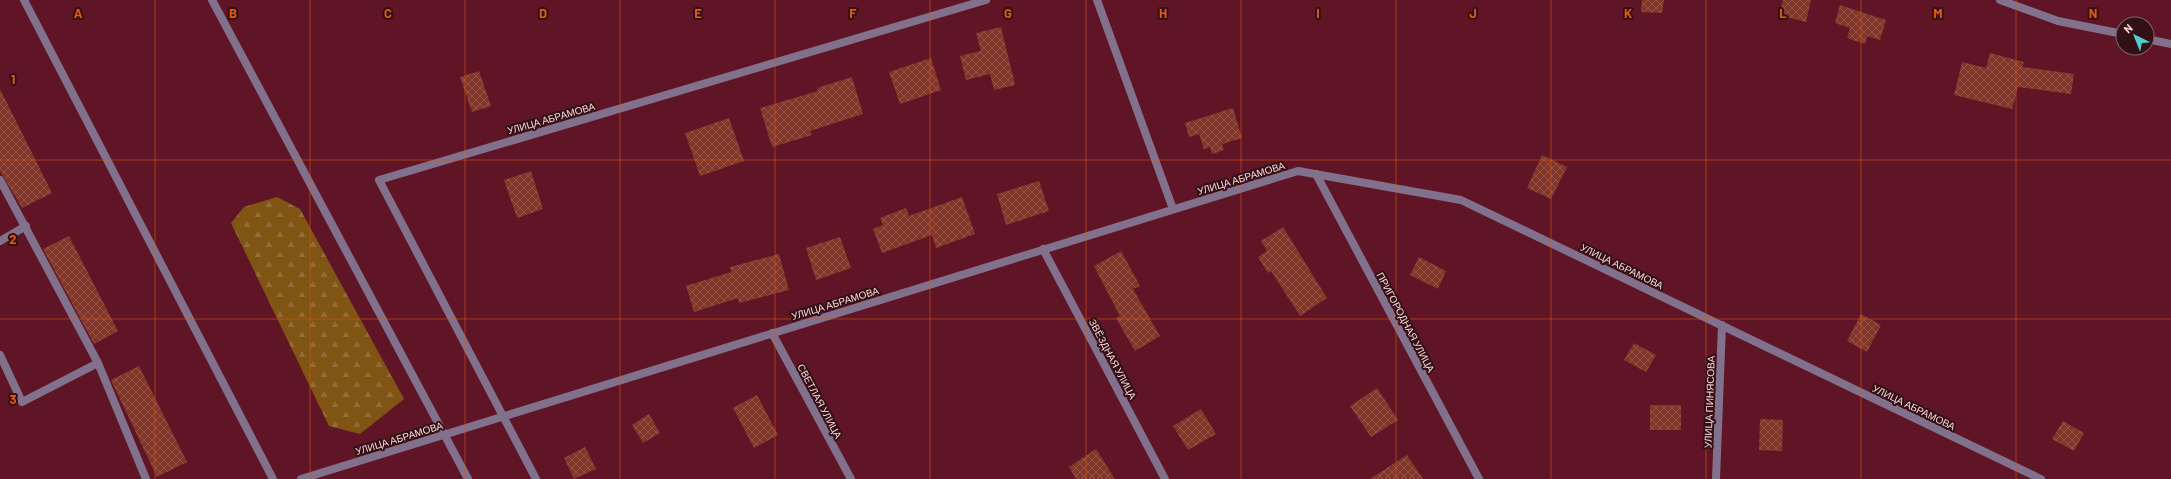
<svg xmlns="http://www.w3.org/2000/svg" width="2171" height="479" font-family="Barlow,sans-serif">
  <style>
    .forest { fill: url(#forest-firs) }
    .building { fill: url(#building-cross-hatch) }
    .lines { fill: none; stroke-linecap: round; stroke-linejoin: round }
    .service { stroke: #82718d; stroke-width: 8 }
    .minor { stroke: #82718d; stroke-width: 8 }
    .grid { fill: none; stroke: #e8590c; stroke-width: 1; stroke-opacity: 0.55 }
    .labels { text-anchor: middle; stroke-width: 4; stroke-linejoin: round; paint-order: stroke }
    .street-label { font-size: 10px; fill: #fcd6d9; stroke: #311116 }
    .grid-label { font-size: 13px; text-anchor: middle; font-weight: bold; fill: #e8590c; stroke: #311116; stroke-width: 4; stroke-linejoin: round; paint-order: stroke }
  </style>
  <defs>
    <pattern id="forest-firs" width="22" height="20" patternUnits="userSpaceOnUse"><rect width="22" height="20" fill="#805514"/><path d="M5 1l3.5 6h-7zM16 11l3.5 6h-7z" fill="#936d36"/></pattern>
    <pattern id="building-cross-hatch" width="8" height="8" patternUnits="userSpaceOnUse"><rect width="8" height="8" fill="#803729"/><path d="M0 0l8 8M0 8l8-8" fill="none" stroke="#935347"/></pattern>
  </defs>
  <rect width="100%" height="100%" fill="#5f1526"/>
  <!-- forest -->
  <path class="forest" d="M277,197l23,12 104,190 -44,35 -31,-8 -98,-203 13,-16z"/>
  <!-- building -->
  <path class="building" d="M1642,0h22l-2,13 -21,-1z
    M1783,0h28l-5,22 -27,-7z
    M1840,5l46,15 -6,20 -13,-4 -2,8 -18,-6 3,-10 -15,-5z
    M1001,27l14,58 -21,5 -4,-16 -24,6 -6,-24 21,-5 -5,-18z
    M1990,53l34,9 -2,5 52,7 -3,20 -53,-7 -6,22 -58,-14 8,-33 24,6z
    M931,58l10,32 -41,14 -11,-32z
    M479,71l12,35 -19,6 -12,-35z
    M852,77l11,37 -53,17 2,4 -40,12 -12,-39 58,-17 -1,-3z
    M0,89l52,104 -30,15 -22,-37z
    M1233,108l9,30 -20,6 2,6 -12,4 -2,-7 -6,2 -5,-15 -10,3 -4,-14z
    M729,118l15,43 -44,15 -15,-43z
    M1542,155l25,12 -16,32 -24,-11z
    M531,171l12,38 -26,9 -13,-38z
    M1039,181l10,30 -43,14 -9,-31z
    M962,197l13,37 -39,14 -4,-13 -50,18 -9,-24 10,-4 -3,-7 26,-10 3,8z
    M1283,227l44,71 -27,18 -29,-45 -3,2 -10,-16 9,-6 -6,-10z
    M69,236l49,95 -24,13 -51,-95z
    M840,237l11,31 -35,12 -10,-32z
    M1121,251l19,35 -7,3 27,47 -25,15 -19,-33 4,-2 -26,-50z
    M779,254l10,36 -50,13 -1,-5 -44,14 -8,-26 45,-14 -1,-5z
    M1419,257l27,14 -8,18 -28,-14z
    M1861,314l20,11 -14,27 -20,-11z
    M1634,343l22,12 -10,17 -22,-12z
    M139,366l48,96 -30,15 -46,-97z
    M1377,388l21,32 -27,17 -21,-31z
    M757,395l21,40 -24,13 -21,-40z
    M1650,405h31v25h-31z
    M1201,409l15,25 -28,16 -15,-24z
    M649,414l11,19 -17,10 -11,-18z
    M1760,419l23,1 -1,31 -23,-1z
    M2063,421l21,12 -10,18 -22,-12z
    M585,447l11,22 -22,10 -10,-21z
    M1096,449l19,30h-39l-7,-12z
    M1407,455l16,24h-53z"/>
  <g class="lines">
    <!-- service -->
    <path class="service" d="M0,180l98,183 48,116
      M0,241l26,-15
      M0,355l22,47 76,-39"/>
    <!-- minor -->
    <path class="minor" d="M24,0l249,479
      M212,0l256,479
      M1097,0l76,209
      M2000,0l58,21 65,13
      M2147,39l24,5
      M1316,174l163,305
      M1043,249l122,230
      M772,333l79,146
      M301,479l997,-308 163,29 580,279
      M536,479l-157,-299 607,-180
      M1716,479l6,-154"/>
  </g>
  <!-- grid -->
  <path class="grid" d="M155,0v479M310,0v479M465,0v479M620,0v479M775,0v479M930,0v479M1086,0v479M1241,0v479M1396,0v479M1551,0v479M1706,0v479M1861,0v479M2016,0v479M0,160h2171M0,319h2171"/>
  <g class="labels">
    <!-- street labels -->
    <g class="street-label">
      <text transform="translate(551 118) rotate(-16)" y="4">УЛИЦА АБРАМОВА</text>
      <text transform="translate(1241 178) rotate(-17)" y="4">УЛИЦА АБРАМОВА</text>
      <text transform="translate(1622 266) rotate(26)" y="4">УЛИЦА АБРАМОВА</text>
      <text transform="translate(835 303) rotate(-17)" y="4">УЛИЦА АБРАМОВА</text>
      <text transform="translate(1406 322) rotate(62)" y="4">ПРИГОРОДНАЯ УЛИЦА</text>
      <text transform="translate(1113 359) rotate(62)" y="4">ЗВЁЗДНАЯ УЛИЦА</text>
      <text transform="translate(820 401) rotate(62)" y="4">СВЕТЛАЯ УЛИЦА</text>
      <text transform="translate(1709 402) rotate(-88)" y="4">УЛИЦА ПИНЯСОВА</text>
      <text transform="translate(1914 407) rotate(26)" y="4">УЛИЦА АБРАМОВА</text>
      <text transform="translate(399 438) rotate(-17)" y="4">УЛИЦА АБРАМОВА</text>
    </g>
  </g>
  <g class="grid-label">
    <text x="78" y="18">A</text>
    <text x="233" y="18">B</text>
    <text x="388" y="18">C</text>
    <text x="543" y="18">D</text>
    <text x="698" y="18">E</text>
    <text x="853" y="18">F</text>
    <text x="1008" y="18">G</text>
    <text x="1163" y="18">H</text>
    <text x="1318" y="18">I</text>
    <text x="1473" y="18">J</text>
    <text x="1628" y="18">K</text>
    <text x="1783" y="18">L</text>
    <text x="1938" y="18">M</text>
    <text x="2093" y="18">N</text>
    <text x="13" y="84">1</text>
    <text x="13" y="244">2</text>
    <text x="13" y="404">3</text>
  </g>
  <!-- north arrow -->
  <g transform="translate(2135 36) rotate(317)"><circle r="19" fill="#311116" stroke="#826064"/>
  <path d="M0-3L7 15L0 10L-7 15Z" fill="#53cdc9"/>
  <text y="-6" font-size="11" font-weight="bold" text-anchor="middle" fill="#fcd6d9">N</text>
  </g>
</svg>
